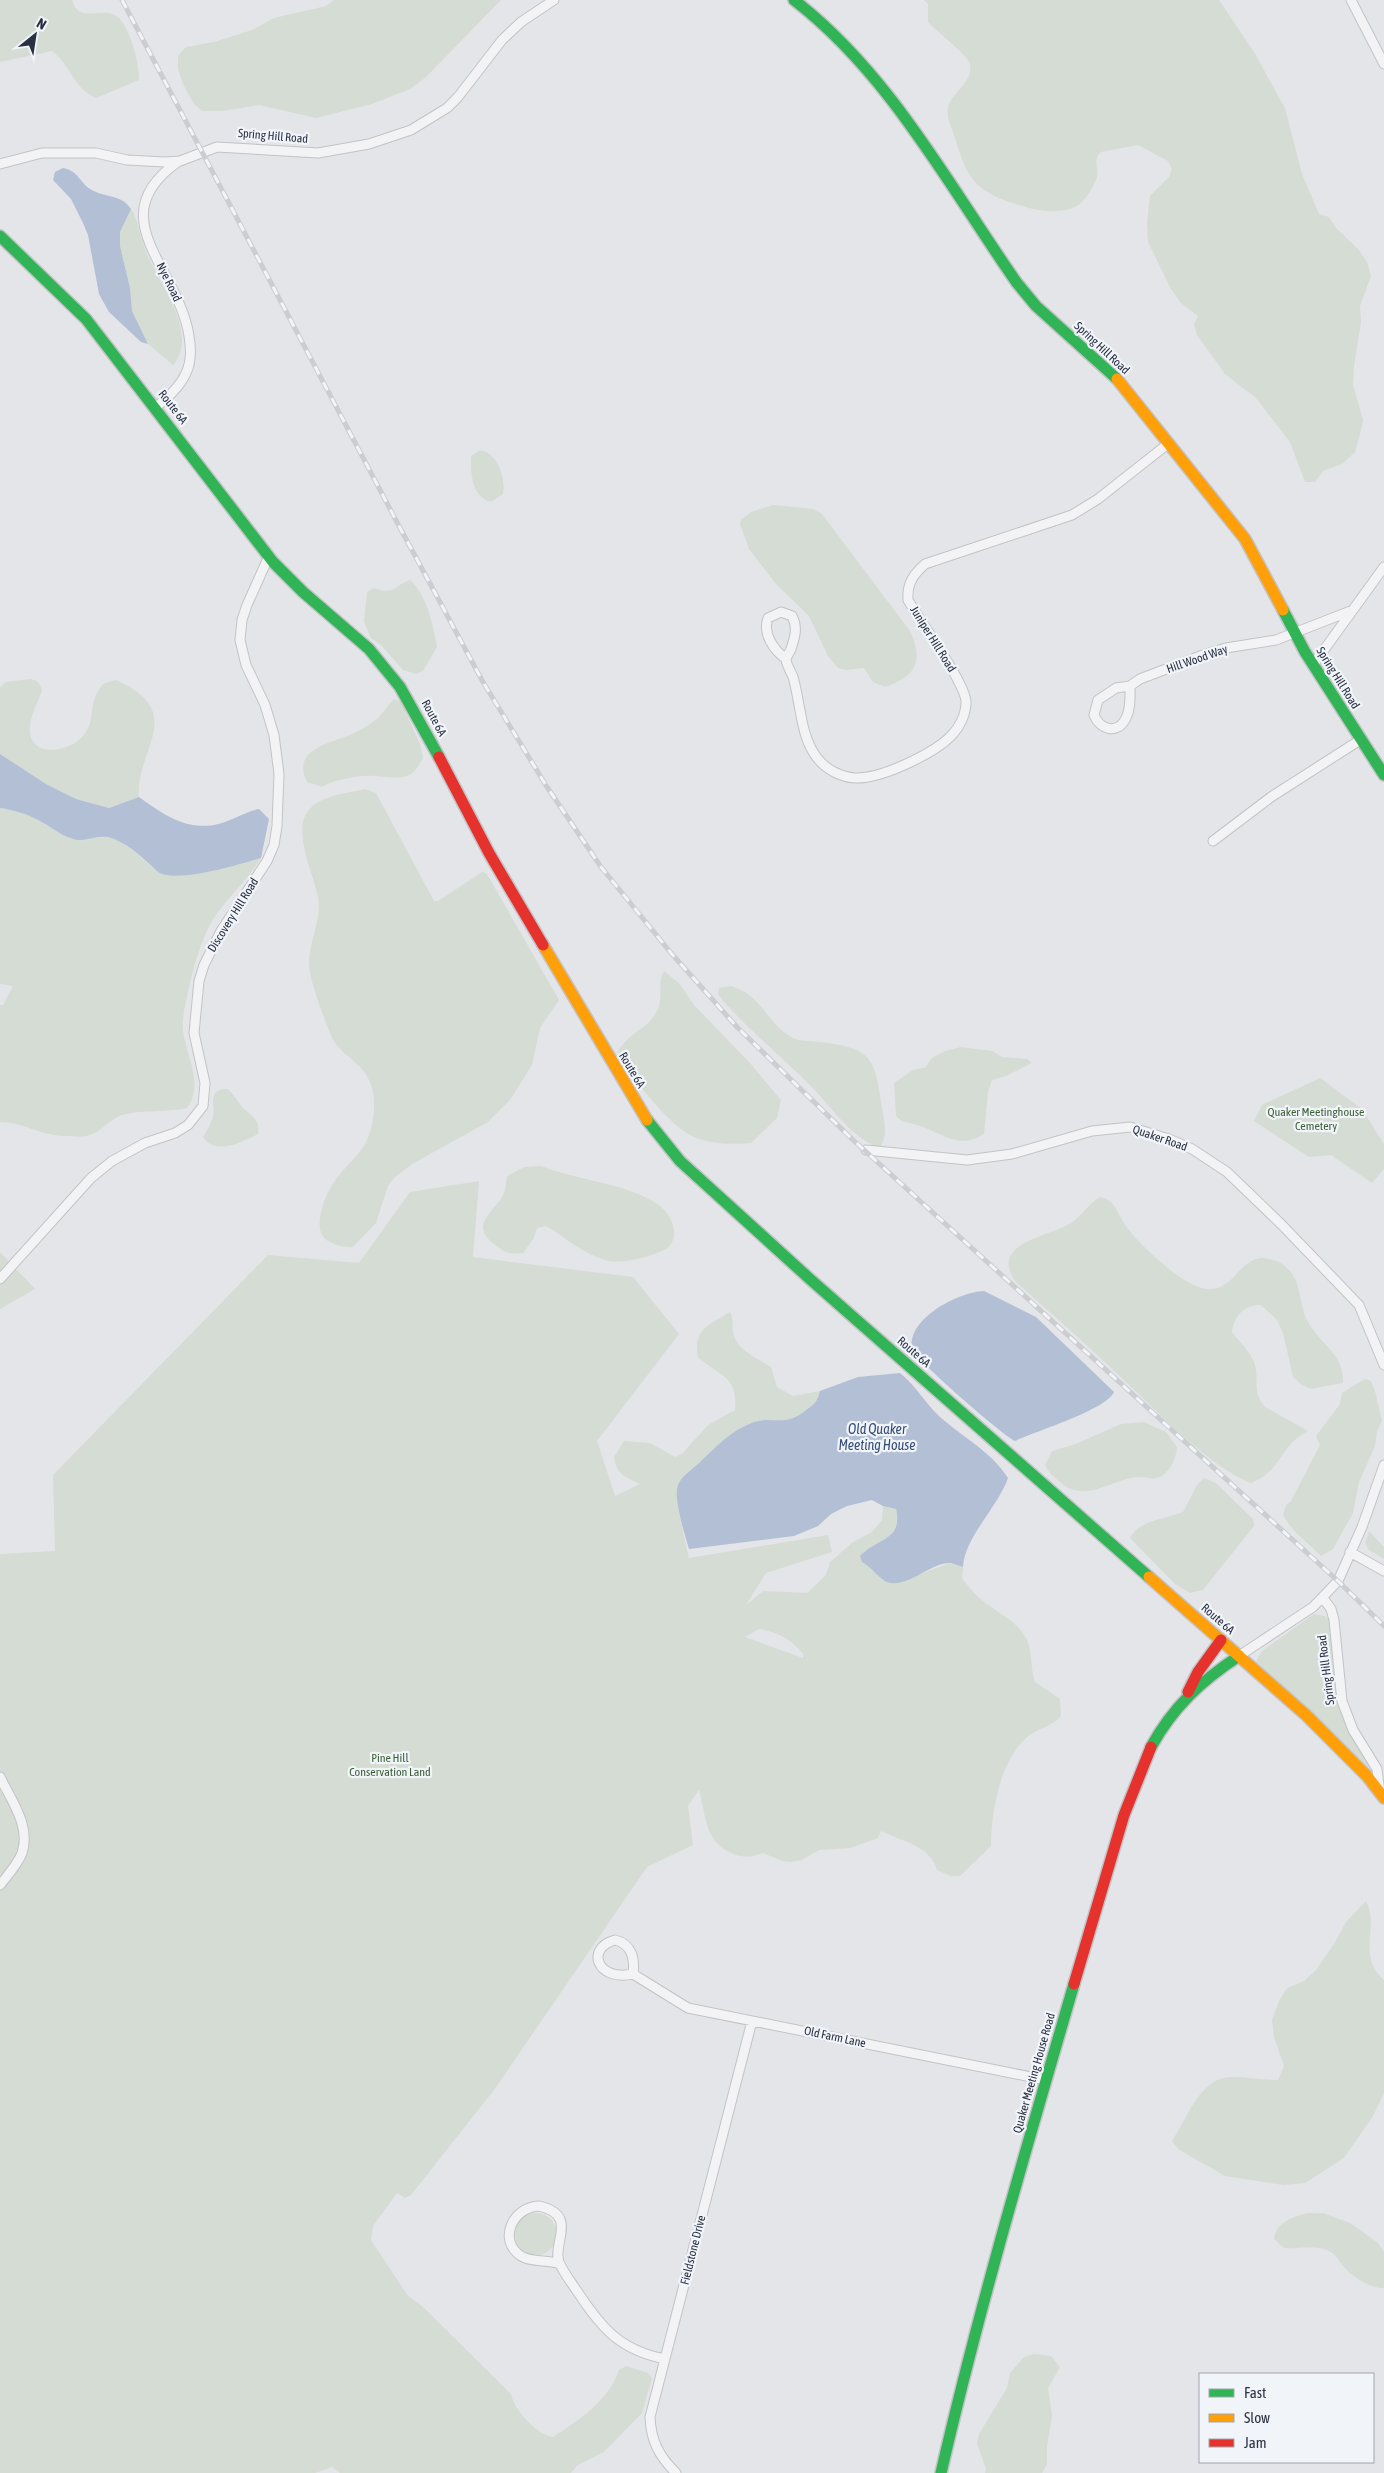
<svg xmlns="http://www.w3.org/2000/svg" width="1384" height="2473" font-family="'Asap Condensed',sans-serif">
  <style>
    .green { fill: #d4dcd4; fill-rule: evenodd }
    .water { fill: #b2bfd4 }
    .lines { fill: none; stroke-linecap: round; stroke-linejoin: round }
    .street-casing { stroke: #c2c3c6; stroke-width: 11 }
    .fast-casing { stroke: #c2c3c6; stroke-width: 14 }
    .slow-casing { stroke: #c2c3c6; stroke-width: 14 }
    .jam-casing { stroke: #c2c3c6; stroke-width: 14 }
    .street { stroke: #f3f3f5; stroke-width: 9 }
    .fast { stroke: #30b455; stroke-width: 11 }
    .slow { stroke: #ff9f0a; stroke-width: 11 }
    .jam { stroke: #e5322d; stroke-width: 11 }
    .rail-casing { stroke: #cccdd0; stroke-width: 5 }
    .rail { stroke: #f1f4f8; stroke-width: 3; stroke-dasharray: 9; stroke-linecap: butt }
    .labels { text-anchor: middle; stroke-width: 4.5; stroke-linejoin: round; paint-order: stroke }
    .street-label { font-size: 12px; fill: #2a3143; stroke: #f1f4f8 }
    .park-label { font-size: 12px; fill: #3b5e37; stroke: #f1f4f8 }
    .water-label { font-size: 14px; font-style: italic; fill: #334c77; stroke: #f1f4f8 }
  </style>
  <rect width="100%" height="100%" fill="#e4e5e8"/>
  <!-- green -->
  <path class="green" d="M0,0h72c7,24 27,7 43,15 14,7 25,50 24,65l-43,18c-24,-11 -24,-32 -44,-47l-52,11z
    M334,0h167l-76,78 -15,11 -38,15 -56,14 -57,-13 -36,6h-21l-8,-7 -11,-20 -5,-15v-13l8,-9 28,-5 38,-12 22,-12 52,-12z
    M924,0h295l35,52 31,56 17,66 17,40 10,3 7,11 22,21 9,13 4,14 -11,30 1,16 -7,44 -1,19 10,35 -1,7 -7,25 -13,12 -19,7 -8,11h-10l-15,-40 -34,-44 -31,-24 -28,-39 -3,-11 4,-8 -17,-13 -10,-14 -23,-47 -1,-19 3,-27 19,-19 3,-8 -4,-8 -30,-16 -37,7c-9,8 -2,16 -4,25 -2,7 -11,22 -16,26 -12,11 -38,9 -52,5 -48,-14 -60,-21 -74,-70 -3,-10 -9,-20 -7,-30 3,-16 29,-28 21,-46 -4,-9 -33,-31 -41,-40v-18z
    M131,209c7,10 10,31 15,43 13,31 54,82 27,113l-25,-21 -16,-33 -2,-23 -10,-42v-14z
    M480,450c18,3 26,29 23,44l-12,8c-20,-6 -20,-28 -20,-46z
    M773,505l40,4 9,5 88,117c14,30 6,46 -25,56l-12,-5 -9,-14 -18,2 -8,-2 -10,-12 -19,-40 -33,-32 -27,-35 -9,-25 1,-4 10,-8z
    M410,580c17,15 23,45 27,67l-14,24 -7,3 -13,-4 -21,-24 -11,-8 -7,-16 3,-30 7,-4c22,8 20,-3 36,-8z
    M30,679c7,1 10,4 12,11 -4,14 -13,26 -12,41 1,27 39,21 52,6 13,-14 7,-24 13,-39 1,-5 5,-9 8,-14l13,-4c73,33 19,69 23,117l-30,11 -33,-9 -30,-15 -46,-30v-67l6,-5z
    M394,699l7,3 19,42 3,14c-13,26 -24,19 -49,18 -14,-1 -41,4 -52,11l-15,-5c-16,-33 22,-38 45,-48 7,-3 14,-8 21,-12 8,-5 14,-16 21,-23z
    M365,789l11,4 58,108h4l44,-29 5,2 72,126 -19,28 -8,37 -22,35 -22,22 -76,42 -17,13 -7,9 -12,37 -23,24c-9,1 -17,-2 -25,-6 -18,-11 -3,-46 6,-59 9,-14 23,-24 31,-38 8,-15 11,-35 8,-52 -6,-31 -34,-34 -43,-59 -6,-15 -21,-54 -21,-69 0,-24 13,-43 9,-67 -4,-21 -23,-61 -13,-81 10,-21 40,-22 60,-27z
    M0,808c14,2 27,6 40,13 12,7 22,16 37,19 13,2 24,-7 37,-1 17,7 29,21 43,32 17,13 83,-6 104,-13 -12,20 -29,35 -43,54 -17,23 -26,61 -32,89 -2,9 -4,21 -3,30 4,27 21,53 4,77 -21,5 -43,1 -65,7 -12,4 -20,16 -32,20 -7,3 -19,1 -27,1 -23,-1 -41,-14 -63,-14v-117h3l10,-19 -13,-2z
    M664,971l15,12 15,22 55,57 32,38 -4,18 -26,25c-21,2 -42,1 -61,-8 -22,-11 -58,-59 -74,-79 10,-24 29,-24 40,-43 9,-16 0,-30 8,-42z
    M731,986c31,9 35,36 60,51 9,5 21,4 30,5 52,7 54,16 61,66 2,14 7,28 -3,40 -28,-11 -47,-40 -67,-61 -29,-29 -61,-55 -88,-85l-6,-8 1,-6z
    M961,1047l31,4 10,6 25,2 5,4 -26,13 -14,4 -4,12 -4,42c-25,17 -43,-2 -67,-9 -10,-3 -14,-2 -21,-9l-2,-33 19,-13 13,-3 6,-9 13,-7z
    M1320,1078l42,31 22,35v25l-12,14 -41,-28 -22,2 -55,-36 8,-16z
    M223,1089h5c6,6 10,13 15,19 9,8 18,13 15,26 -15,8 -42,22 -55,3 4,-7 8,-13 10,-20 3,-11 -6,-24 10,-28z
    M541,1166c35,14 90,18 119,40 13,10 22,34 4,44 -13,7 -45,15 -59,10 -21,-6 -41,-23 -59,-34l-9,2 -3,10 -11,15c-13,2 -20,-1 -29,-9 -25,-20 -1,-30 9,-49 3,-5 3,-13 4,-19l17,-9z
    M479,1181l-6,76 160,20 46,57 -82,107 18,55 25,-12c-14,-7 -24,-9 -26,-27l10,-16 26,2 25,14 7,-3 26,-29 27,-15c3,-35 -15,-33 -37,-53 -5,-29 12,-32 32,-45 4,8 2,12 3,20 3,18 24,26 38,35l6,20 16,9 27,-5c-3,12 -6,13 -15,20 -21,16 -31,5 -51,11 -23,8 -38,25 -55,41 -7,7 -17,12 -21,22 -4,10 9,65 11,73l139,-23 4,17 -66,21 -20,32 17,-14 44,2 19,-18 4,-13 23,-20 19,-10 10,-12 1,-14 13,3c5,25 -10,31 -31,42l-3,11 10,5 10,13 16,2 52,-19 13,4 -1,11c8,11 17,21 28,28 13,10 30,18 37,34 6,14 3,28 8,42l25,17 1,17c-9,11 -24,12 -35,22 -26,24 -35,74 -35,108l-31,30h-9l-14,-6c-6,-24 -36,-29 -56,-39l-3,7 -28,10 -31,2 -17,10 -12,2 -8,-1 -19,-8c-12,5 -23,5 -34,-1 -25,-13 -23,-38 -30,-62l-11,16 5,39 -46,22 -153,223 -83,105 -6,3 -8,-5 -24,33 -2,14 37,56 15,11 88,87c3,16 26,41 42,43 24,-15 57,-38 66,-67l7,-4 22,7 4,5 -10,35 -38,39 -26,13 -7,8h-231l-8,-6 -17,6h-315v-919l55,-3 -2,-76 215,-220 91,8 51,-71zM759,1629c19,3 32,10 44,25v4l-58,-21z
    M1100,1197c16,4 16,14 24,26 11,18 46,49 64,59 44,25 46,-24 75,-24 8,1 19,4 24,10 14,12 12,36 20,52 12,24 38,34 36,63l-33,6 -9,-5 -8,-7 -10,-44 -6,-13 -16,-15c-16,0 -27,10 -29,27 8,11 22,23 24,37 2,16 -3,23 9,38l43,24c-30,15 -24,39 -57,52 -41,-16 -91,-69 -124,-100 -36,-35 -74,-68 -112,-102 -26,-39 35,-44 56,-58 11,-7 17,-19 29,-26z
    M0,1252l35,37 -35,20z
    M1365,1379l6,2 4,10 7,30 -5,10 -2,15 -16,36 -6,31 -20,36 -12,7c-14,-14 -28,-23 -38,-41l3,-10 5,-4 29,-56 -4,-9 24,-32 2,-11z
    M1144,1422l22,10 11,15c-1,11 -5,21 -14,28 -9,7 -16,1 -26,2 -27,3 -52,27 -77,5 -6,-5 -11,-9 -15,-17l7,-14 24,-7 45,-20z
    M1204,1478l12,5 37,36 1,7 -51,64 -13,3 -15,-9 -45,-46c9,-18 36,-19 53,-26l14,-27z
    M1369,1531l15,16v12l-15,-9 -4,-7z
    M1314,1614l11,2 7,7 9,90 29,55 -114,-107 6,-10z
    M1366,1901c14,26 -10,54 18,79v113l-11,23 -29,42 -39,25 -22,2 -58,-9 -47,-27 -6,-8c16,-24 28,-64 60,-64 16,0 31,3 46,3l6,-14 -10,-29 -2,-17 7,-19 8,-13 17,-7 12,-11 18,-26 12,-22z
    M1307,2213h16l27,10 28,20 6,9v36c-12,1 -30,-10 -38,-19 -6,-6 -9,-15 -19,-19 -13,-5 -29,-1 -43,-2l-10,-9c2,-17 19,-22 33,-26z
    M515 2234a21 21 0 1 1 42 0a21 21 0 1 1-42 0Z
    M1034,2354l17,2 9,11 -12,21 4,28 -5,30v18l-5,9h-57l1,-4 -9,-26 2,-9 28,-46 3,-15 14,-16z"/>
  <!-- water -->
  <path class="water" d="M63,168c14,2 17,14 27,21 14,9 32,5 41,20l-11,23v14l10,42 2,23 16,33 -7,-2 -32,-30 -10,-18 -11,-59 -5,-12 -12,-24 -18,-19 2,-8z
    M0,754l46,30 30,15 33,9 30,-11c25,18 50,36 83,26 13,-4 23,-11 37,-14l10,10 -8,39c-20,6 -88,27 -104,13 -13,-12 -26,-25 -43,-32 -13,-6 -24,2 -37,1 -15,-3 -24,-12 -37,-19 -13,-7 -26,-11 -40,-13z
    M984,1291l52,26 78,75c-8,18 -78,39 -99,49 -13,-6 -101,-83 -103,-92 -5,-31 47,-57 72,-58z
    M900,1373c17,14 25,30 39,43 24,22 51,34 69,62 -10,29 -44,60 -45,89 -4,-1 -8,-3 -12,-4 -21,-1 -43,26 -64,19 -7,-2 -15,-15 -25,-20l-2,-6c17,-18 43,-15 36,-47l-13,-3 -11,-6 -25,6 -16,8 -13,12 -24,10 -105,13c-4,-14 -16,-51 -11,-64 4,-10 14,-15 21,-22 17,-16 32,-33 55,-41 20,-6 30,5 51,-11 9,-7 12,-8 15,-20l38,-14z"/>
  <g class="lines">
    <defs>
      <path id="street" d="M1351,0l33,64
        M0,164l42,-11h54l31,7 38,2 15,-1 37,-14 101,6 51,-9 42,-14 36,-22 11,-11 44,-57 19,-18 33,-22
        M156,407c11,-9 24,-20 30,-34 6,-12 5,-25 3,-37 -10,-68 -91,-119 -10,-175
        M786,659c-12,-9 -24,-25 -18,-41l13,-6 11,4c6,11 3,21 -1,33 -1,2 -4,7 -5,10 0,5 5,13 7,18 8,27 7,60 25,82 9,11 23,18 37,19 26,1 78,-24 96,-42 9,-9 15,-22 15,-34 0,-18 -46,-81 -58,-102 -1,-17 5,-25 17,-36l147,-49 26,-16 71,-56
        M1313,665l71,-98
        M1130,686l10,-7 63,-24 23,-7 50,-8 77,-30
        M1130,686c0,10 1,22 -4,32 -8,17 -26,12 -32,-3l4,-15 18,-12z
        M1213,841l58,-44 89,-57
        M866,1150l101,10 45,-6 80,-23 38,-4 39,12 23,10 35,23 54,52 78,81 25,60
        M0,1279l91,-101 21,-17 33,-18 30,-10 13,-8 15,-19 2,-23 -11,-50 5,-52 5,-16 17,-34 46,-70 7,-16 3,-19 2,-52 -5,-39 -9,-30 -19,-40 -6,-25 2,-20 5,-15 22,-49
        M1350,1552l34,19
        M1323,1598l8,11 3,11 8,81 11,29 24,39 3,24
        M1239,1656l74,-49 25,-26 24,-54 22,-62
        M0,1777c11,23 31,49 22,76 -4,11 -15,23 -22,32
        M615,1940c17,4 20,19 18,34 -36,8 -48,-26 -18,-34z
        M633,1974l55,34 358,72
        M560,2264c-12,-5 -28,-1 -39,-8 -24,-16 -8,-49 18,-50 40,9 13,37 20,56 4,10 12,20 18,29 25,38 43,59 88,68
        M676,2473c-17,-17 -25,-32 -26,-56l102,-396"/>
      <path id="fast" d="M794,0c96,74 155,186 223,283l19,23 81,73
        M0,236l86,83 187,243 30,30 66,57 31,38 39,70
        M1283,610l22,42 79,123
        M647,1120l33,41 131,119 338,297
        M1151,1747c22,-40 50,-66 88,-91
        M941,2473c38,-165 86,-327 133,-489"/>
      <path id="slow" d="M1117,379l128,160 38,71
        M543,945l104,175
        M1149,1577l157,138 61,61 17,22"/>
      <path id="jam" d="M439,757l50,96 54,92
        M1188,1692l10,-20 23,-32
        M1074,1984l50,-169 27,-68"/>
    </defs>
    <!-- street casing -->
    <use href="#street" class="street-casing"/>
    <!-- fast casing -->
    <use href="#fast" class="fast-casing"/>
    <!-- slow casing -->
    <use href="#slow" class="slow-casing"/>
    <!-- jam casing -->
    <use href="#jam" class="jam-casing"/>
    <!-- street -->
    <use href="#street" class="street"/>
    <!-- fast -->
    <use href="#fast" class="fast"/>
    <!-- slow -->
    <use href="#slow" class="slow"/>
    <!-- jam -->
    <use href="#jam" class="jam"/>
    <defs>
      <path id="rail" d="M122,0l277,526 84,156 64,105 54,80 70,86 66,74 115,112 486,442 46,45"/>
    </defs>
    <!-- rail casing -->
    <use href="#rail" class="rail-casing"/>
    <!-- rail -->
    <use href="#rail" class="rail"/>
  </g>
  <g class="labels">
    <!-- street labels -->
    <g class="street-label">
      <text transform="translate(273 136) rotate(5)" y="4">Spring Hill Road</text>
      <text transform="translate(169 282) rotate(64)" y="4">Nye Road</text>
      <text transform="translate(1102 348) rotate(43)" y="4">Spring Hill Road</text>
      <text transform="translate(173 407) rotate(52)" y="4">Route 6A</text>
      <text transform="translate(933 639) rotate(58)" y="4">Juniper Hill Road</text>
      <text transform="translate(1197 659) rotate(-19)" y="4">Hill Wood Way</text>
      <text transform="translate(1338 678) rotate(58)" y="4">Spring Hill Road</text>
      <text transform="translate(434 718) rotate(62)" y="4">Route 6A</text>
      <text transform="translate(233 915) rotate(-58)" y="4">Discovery Hill Road</text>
      <text transform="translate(632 1070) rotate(59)" y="4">Route 6A</text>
      <text transform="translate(1160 1138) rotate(19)" y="4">Quaker Road</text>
      <text transform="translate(914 1352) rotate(41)" y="4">Route 6A</text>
      <text transform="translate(1218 1619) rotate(41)" y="4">Route 6A</text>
      <text transform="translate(1326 1670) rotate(-97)" y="4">Spring Hill Road</text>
      <text transform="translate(835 2037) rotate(12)" y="4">Old Farm Lane</text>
      <text transform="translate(1034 2073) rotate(-74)" y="4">Quaker Meeting House Road</text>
      <text transform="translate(693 2250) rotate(-76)" y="4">Fieldstone Drive</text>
    </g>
    <!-- park labels -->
    <g class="park-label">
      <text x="1316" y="1116">Quaker Meetinghouse<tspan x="1316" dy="14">Cemetery</tspan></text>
      <text x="390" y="1762">Pine Hill<tspan x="390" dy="14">Conservation Land</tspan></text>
    </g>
    <!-- water labels -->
    <g class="water-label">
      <text x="877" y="1434">Old Quaker<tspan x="877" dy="16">Meeting House</tspan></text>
    </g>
  </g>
  <!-- legend -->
  <rect x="1199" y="2373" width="175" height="90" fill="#f1f4f8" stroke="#a1a6b0"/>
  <rect x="1209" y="2389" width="25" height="8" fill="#30b455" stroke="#a1a6b0"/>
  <text x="1244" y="2398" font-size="15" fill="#2a3143">Fast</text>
  <rect x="1209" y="2414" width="25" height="8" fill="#ff9f0a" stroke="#a1a6b0"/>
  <text x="1244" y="2423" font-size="15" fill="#2a3143">Slow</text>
  <rect x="1209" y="2439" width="25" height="8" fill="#e5322d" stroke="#a1a6b0"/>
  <text x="1244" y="2448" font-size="15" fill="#2a3143">Jam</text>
  <!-- north arrow -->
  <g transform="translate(35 35) rotate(30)" stroke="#f1f4f8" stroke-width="4" paint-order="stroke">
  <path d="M0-4L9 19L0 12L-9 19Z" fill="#2a3143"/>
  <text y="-8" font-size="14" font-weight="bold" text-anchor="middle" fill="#2a3143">N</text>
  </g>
</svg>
